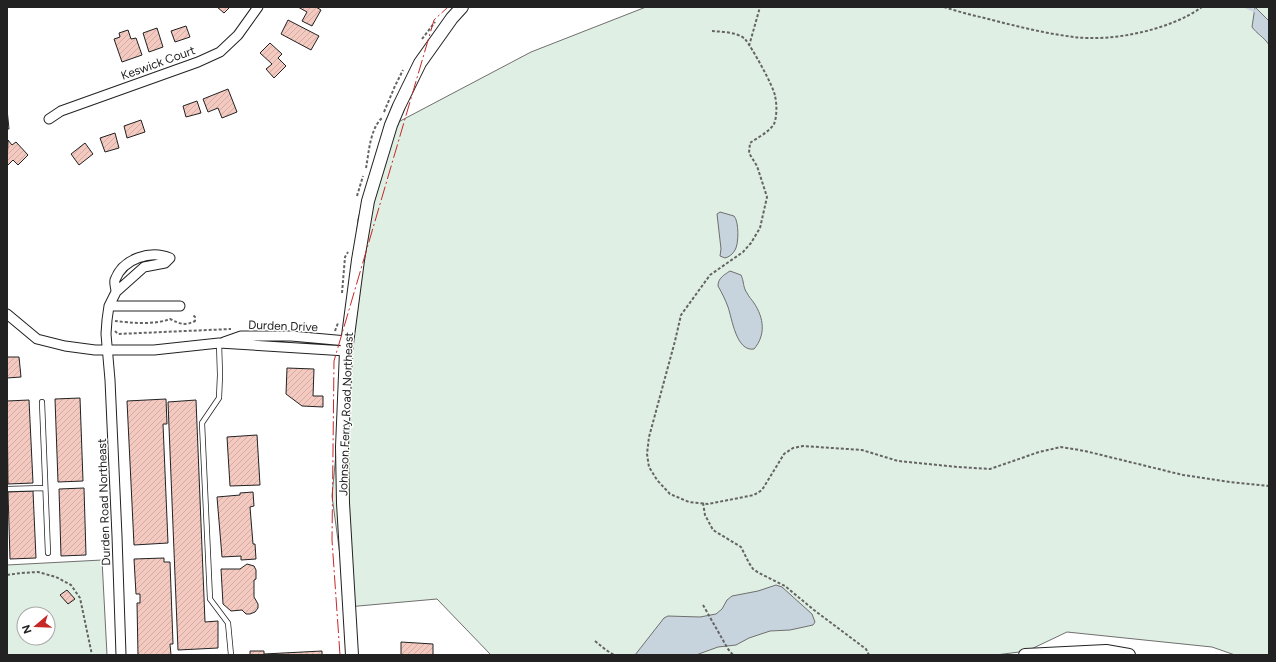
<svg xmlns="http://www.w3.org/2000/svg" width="1276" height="662" font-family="Figtree,sans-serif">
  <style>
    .green { fill: #e0efe3; stroke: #6f6f6f; fill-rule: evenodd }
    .water { fill: #c7d3dd; stroke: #6f6f6f }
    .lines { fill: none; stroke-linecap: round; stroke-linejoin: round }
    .stream { stroke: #c7d3dd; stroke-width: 3 }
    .building { fill: url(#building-hatch); stroke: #222 }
    .lane-casing { stroke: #222; stroke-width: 6 }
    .street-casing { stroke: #222; stroke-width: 11 }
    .secondary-casing { stroke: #222; stroke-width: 14 }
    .path { stroke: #646464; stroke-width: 2; stroke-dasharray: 3 2; stroke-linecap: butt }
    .lane { stroke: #fff; stroke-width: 4.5 }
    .street { stroke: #fff; stroke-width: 9 }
    .secondary { stroke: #fff; stroke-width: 12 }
    .power { stroke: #c62828; stroke-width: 1; stroke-dasharray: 14 3 2 3; stroke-linecap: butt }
    .labels { text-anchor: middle; stroke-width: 3; stroke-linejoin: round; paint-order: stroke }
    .street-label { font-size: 12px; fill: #222; stroke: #fff }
  </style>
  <defs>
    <pattern id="building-hatch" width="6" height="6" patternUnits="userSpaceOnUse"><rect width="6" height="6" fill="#f3c9c0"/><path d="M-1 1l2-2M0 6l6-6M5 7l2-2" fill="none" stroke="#d0aca5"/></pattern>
  </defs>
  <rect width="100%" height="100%" fill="#fff"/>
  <!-- green -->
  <path class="green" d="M646,7h623v648h-34l-23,-8 -145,-15 -40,19 -31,4h-505l-54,-56 -90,8 -15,-111 26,-277 27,-90 146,-77z
    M102,560l5,95h-100v-90zM24,614h24v24h-24z"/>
  <!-- water -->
  <path class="water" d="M1255,7l14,14v24c-5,-8 -12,-11 -17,-18z
    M720,212l14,4c5,5 5,28 1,34 -2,4 -6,7 -10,8l-5,-2 1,-7 -4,-35z
    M730,271l11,4c3,6 2,13 6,18 2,4 5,7 7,10 10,15 12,32 0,46 -18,3 -22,-31 -26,-42 -3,-8 -6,-14 -10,-21 0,-8 6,-11 12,-15z
    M776,585l6,2 30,27 3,8 -2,3 -23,5 -20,1 -21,7 -13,7 -18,2 -22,8h-61l29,-37 4,-2 32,1 16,-3 6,-5 5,-9 5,-4 26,-5z"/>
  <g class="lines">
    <!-- stream -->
    <path class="stream" d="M1246,7l11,5"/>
  </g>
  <!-- building -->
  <path class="building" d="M217,7h13l-6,6z
    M298,7h18l5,3 -9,16 -10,-5 5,-9z
    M288,20l31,16 -8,14 -30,-16z
    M186,26l4,11 -15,5 -4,-11z
    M157,28l6,19 -14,5 -6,-19z
    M128,30l3,9 5,-1 6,17 -20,7 -8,-23 6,-2 -1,-4z
    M270,43l12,11 -4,4 8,8 -12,12 -8,-9 6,-5 -12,-11z
    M228,89l9,23 -15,6 -4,-10 -10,4 -5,-13z
    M197,101l4,12 -15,4 -3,-11z
    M7,109l2,20h-2z
    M141,120l4,12 -18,6 -3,-12z
    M115,133l4,15 -14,4 -5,-14z
    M8,140l4,5 4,-3 12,13 -10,10 -5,-5 -6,6z
    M85,143l8,11 -14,11 -8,-11z
    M7,357h12l2,20 -14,1z
    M287,368l27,1 -1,27h10v11l-21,-1 -16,-12z
    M80,398l3,83 -25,1 -3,-83z
    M166,399l1,25h-4l5,119 -34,2 -7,-144z
    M29,400l4,83 -25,1 -1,-83z
    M196,400l9,222 13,-1v27l-40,2 -10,-248z
    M257,435l3,50 -30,1 -3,-49z
    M84,488l2,67 -25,1 -2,-67z
    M33,491l3,67 -26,1 -2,-67z
    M253,492l1,14 -4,1 3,37h2l1,15 -15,1v-4l-19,1 -5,-60 23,-2v-2z
    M164,558v4h6l3,82h-3l1,11h-33l-1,-52h3v-9h-4l-2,-35z
    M247,564l7,2 2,4v9l-2,1v17l4,7v4l-3,4 -5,2h-4l-4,-4 -11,1 -8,-7 -2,-35h19z
    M67,590l8,9 -7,5 -8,-9z
    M401,642l32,2v11h-32z
    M250,651h14v3l58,-3v4h-72z"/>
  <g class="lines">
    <defs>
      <path id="lane" d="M219,343l1,32 -1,23 -17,25 8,176 18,24 3,32
        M42,402l6,151
        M7,489l38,-1"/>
      <path id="street" d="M49,119l12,-8 137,-49 22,-10 18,-17 20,-28
        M116,292c0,-4 -2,-9 -1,-12 8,-22 36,-30 55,-22l-5,5 -21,4 -28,25 -7,14 -2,14 -1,14 4,46 7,156 4,119
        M109,306h71
        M7,314l30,25 28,7 30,4h59l65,-7 127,8
        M224,342l17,-6h50l56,5"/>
      <path id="secondary" d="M352,655l-9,-152 -1,-56 4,-96 12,-91 10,-59 23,-76 8,-19 21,-43 32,-45 10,-11
        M1025,655l81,-4 23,4"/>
    </defs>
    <!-- lane casing -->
    <use href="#lane" class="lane-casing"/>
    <!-- street casing -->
    <use href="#street" class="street-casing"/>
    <!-- secondary casing -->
    <use href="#secondary" class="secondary-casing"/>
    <!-- path -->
    <path class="path" d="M944,7c18,6 37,10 56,15 24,6 49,12 74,15 38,5 96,-7 128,-30
      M712,31c11,1 25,1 33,8 6,7 29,48 30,57 2,8 2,21 -1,28 -5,8 -17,14 -24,19l-1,10 8,13 10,31 -7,31 -9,15 -8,9 -33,23 -29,40 -6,26 -26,96 -2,17 2,13 8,13 13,14 19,8 19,2 46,-9 8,-5 22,-36 9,-6 10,-2 59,4 36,11 60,6 32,2 49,-17 22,-5 24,4 98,24 47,7 39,4
      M422,39l13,-17
      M749,46l11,-39
      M384,112l11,-26 8,-16
      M366,168c3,-16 4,-39 16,-50
      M357,196l6,-20
      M342,293l3,-36 3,-5
      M115,321c16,2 40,4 55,-2 10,5 15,7 25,2v-4l-2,-2
      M115,331l3,3 113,-5
      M335,331l3,-8
      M703,503l2,12 8,15 28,17 8,16 4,6 6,4 26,13 29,24 52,39 3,6
      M7,575l14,-2 17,-1 18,5 15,8 9,13 12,57
      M703,605l25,44 5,6
      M595,641l11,9 8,5"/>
    <!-- lane -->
    <use href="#lane" class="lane"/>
    <!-- street -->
    <use href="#street" class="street"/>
    <!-- secondary -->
    <use href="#secondary" class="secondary"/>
    <!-- power -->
    <path class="power" d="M340,655l-8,-115 2,-179 100,-341 14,-13"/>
  </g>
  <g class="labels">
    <!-- street labels -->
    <g class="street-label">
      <text transform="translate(158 63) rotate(-20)" y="4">Keswick Court</text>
      <text transform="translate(283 326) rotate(2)" y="4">Durden Drive</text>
      <text transform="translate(346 414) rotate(-88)" y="4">Johnson Ferry Road Northeast</text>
      <text transform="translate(104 502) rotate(-92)" y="4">Durden Road Northeast</text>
    </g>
  </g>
  <!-- border -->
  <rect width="1276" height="662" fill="none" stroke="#222222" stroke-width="16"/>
  <!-- north arrow -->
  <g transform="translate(36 626) rotate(251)"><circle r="19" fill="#ffffff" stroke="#a7a7a7"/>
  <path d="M0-3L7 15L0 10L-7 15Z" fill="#c62828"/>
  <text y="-6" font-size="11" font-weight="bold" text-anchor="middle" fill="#222222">N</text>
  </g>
</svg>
